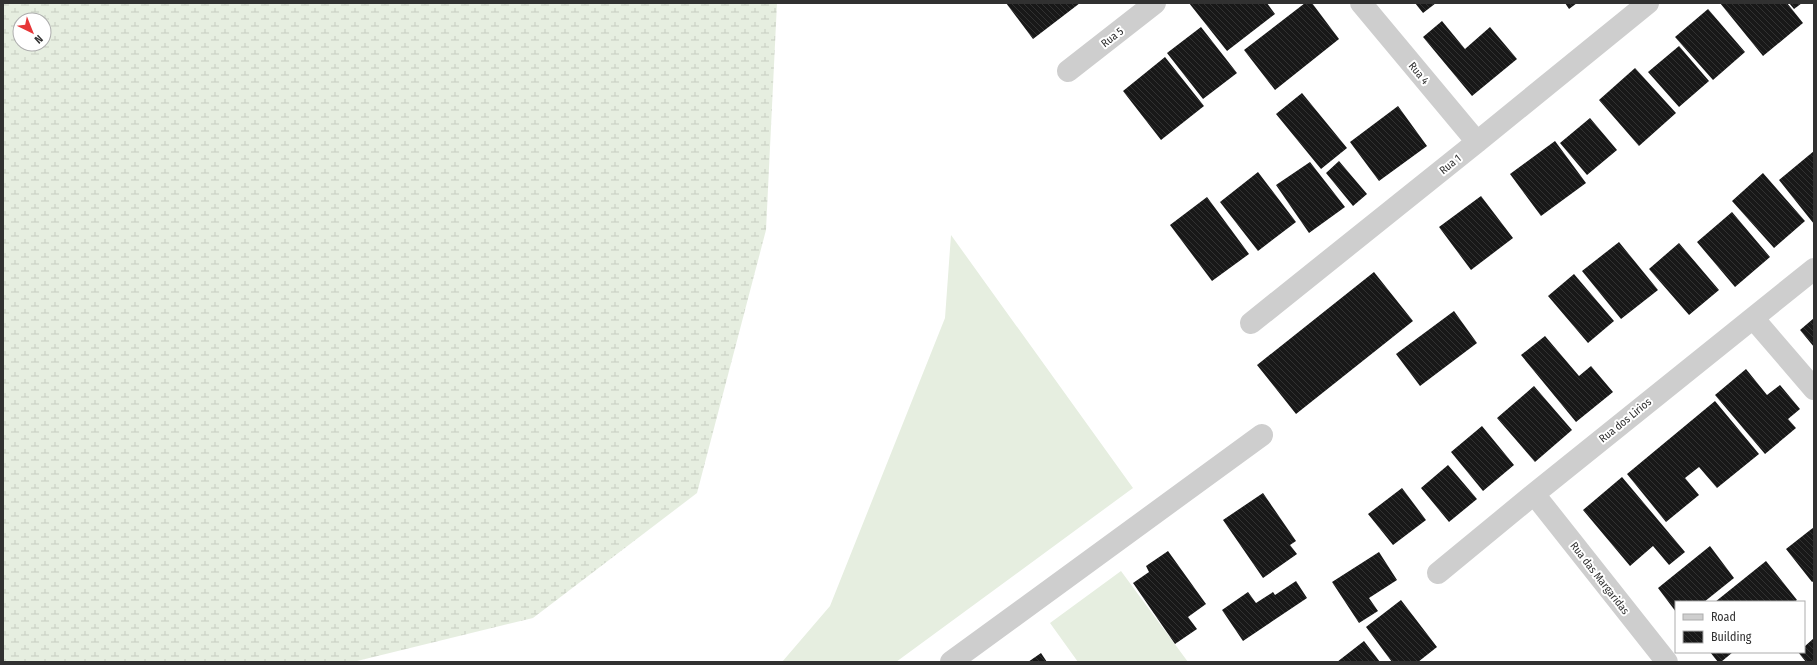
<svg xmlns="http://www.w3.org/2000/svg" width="1817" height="665" font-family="'Fira Sans Condensed',sans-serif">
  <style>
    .grass { fill: #e6eee0 }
    .wetland { fill: url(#wetland-marsh); fill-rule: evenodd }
    .building { fill: url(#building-back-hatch) }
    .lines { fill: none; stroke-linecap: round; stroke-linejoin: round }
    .minor { stroke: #cecece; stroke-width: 22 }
    .labels { text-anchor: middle; stroke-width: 4; stroke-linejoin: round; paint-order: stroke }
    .street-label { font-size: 11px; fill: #313131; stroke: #fff }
  </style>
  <defs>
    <pattern id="wetland-marsh" width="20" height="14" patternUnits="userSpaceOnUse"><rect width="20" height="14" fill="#e6eee0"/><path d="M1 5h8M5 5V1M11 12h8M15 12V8" fill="none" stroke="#c6cdc1"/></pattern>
    <pattern id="building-back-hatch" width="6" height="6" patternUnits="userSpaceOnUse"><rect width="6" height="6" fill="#181818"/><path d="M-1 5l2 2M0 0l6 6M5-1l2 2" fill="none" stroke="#313131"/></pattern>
  </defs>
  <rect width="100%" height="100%" fill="#fff"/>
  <!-- grass -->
  <path class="grass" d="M951,235l182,253 -237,174h-114l48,-56 115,-288z
    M1121,571l67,91h-110l-28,-39z"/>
  <!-- wetland -->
  <path class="wetland" d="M3,3h774l-11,227 -69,263 -164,125 -180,44h-350zM20,20h24v24h-24z"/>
  <!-- building -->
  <path class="building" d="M1006,3h74l-47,36z
    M1189,3h78l8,11 -48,37z
    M1305,3h7l27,36 -64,51 -31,-40z
    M1415,3h21l-13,10z
    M1565,3h12l-8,6z
    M1720,3h67l16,20 -40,33z
    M1789,3h13l-8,6z
    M1708,9l37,43 -32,28 -38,-43z
    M1442,21l23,28 25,-22 27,32 -45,37 -49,-59z
    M1201,27l36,46 -34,26 -36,-46z
    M1679,46l30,35 -30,26 -31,-35z
    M1165,57l39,49 -43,34 -38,-49z
    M1635,68l41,45 -37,33 -40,-46z
    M1302,93l45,55 -26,21 -45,-55z
    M1398,106l29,40 -48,35 -29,-39z
    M1590,118l27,32 -30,25 -27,-32z
    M1555,141l31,42 -45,33 -31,-42z
    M1814,151v73l-35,-44z
    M1339,161l28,33 -14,12 -27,-33z
    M1310,162l35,45 -36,26 -33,-48z
    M1258,172l38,50 -38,29 -38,-49z
    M1763,173l42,48 -31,27 -42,-47z
    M1481,196l32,42 -42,32 -32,-43z
    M1207,197l42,57 -37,27 -42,-56z
    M1732,212l38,45 -35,30 -38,-45z
    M1619,242l39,48 -37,29 -39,-48z
    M1679,243l40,47 -30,25 -40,-46z
    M1374,272l39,49 -117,93 -39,-49z
    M1574,274l40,47 -26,22 -40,-47z
    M1454,311l23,32 -57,43 -24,-32z
    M1814,318v29l-14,-17z
    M1545,336l34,40 12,-10 22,26 -37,30 -55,-67z
    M1746,369l21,26 13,-10 20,24 -12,10 8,9 -31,26 -50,-59z
    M1534,386l38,44 -37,32 -38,-44z
    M1715,401l44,53 -42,34 -18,-21 -14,11 14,17 -33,27 -39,-48z
    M1482,426l32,39 -31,26 -32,-39z
    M1448,465l29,34 -28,23 -28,-34z
    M1622,477l63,75 -16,13 -16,-19 -23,20 -47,-56z
    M1402,488l24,32 -33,25 -25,-31z
    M1263,493l33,48 -6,4 7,9 -34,24 -40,-58z
    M1814,527v54l-2,1 -26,-33z
    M1710,546l24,32 -30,24h-28v10l-18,-24z
    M1168,551l38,53 -18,13 9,12 -22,15 -42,-61 16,-11 -3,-6z
    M1379,552l18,28 -28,18 9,13 -19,12 -27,-41z
    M1766,561l31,39 -3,2h-79z
    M1296,581l11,17 -64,43 -21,-31 26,-18 8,11 17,-11 2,3z
    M1401,600l36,47 -19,15h-26l-26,-35z
    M1814,638v24h-8l-8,-10h6v-5z
    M1364,641l16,21h-43z
    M1710,652h23l-12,10h-3z
    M1041,653l6,9h-19z"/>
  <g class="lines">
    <!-- minor -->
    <path class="minor" d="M1361,3l116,139
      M1068,71l87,-68
      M1753,318l61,71
      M1251,323l226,-181 171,-139
      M1534,494l133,168
      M1438,573l96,-79 280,-225
      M951,662l311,-227"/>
  </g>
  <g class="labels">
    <!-- street labels -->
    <g class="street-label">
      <text transform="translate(1112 37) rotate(-38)" y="4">Rua 5</text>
      <text transform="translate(1419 73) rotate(50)" y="4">Rua 4</text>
      <text transform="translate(1450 164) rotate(-39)" y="4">Rua 1</text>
      <text transform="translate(1625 420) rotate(-39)" y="4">Rua dos Lirios</text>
      <text transform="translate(1600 578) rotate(52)" y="4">Rua das Margaridas</text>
    </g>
  </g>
  <!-- border -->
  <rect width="1817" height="665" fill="none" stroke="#313131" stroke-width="8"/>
  <!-- legend -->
  <rect x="1675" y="601" width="130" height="52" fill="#ffffff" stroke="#adadad"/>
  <rect x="1683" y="614" width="20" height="6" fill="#cecece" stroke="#adadad"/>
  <text x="1711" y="621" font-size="12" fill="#313131">Road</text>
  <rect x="1683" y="631" width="20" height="12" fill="url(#building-back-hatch)" stroke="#adadad"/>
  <text x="1711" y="641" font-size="12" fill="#313131">Building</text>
  <!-- north arrow -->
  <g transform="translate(32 32) rotate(137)"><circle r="19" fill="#ffffff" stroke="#adadad"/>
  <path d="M0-3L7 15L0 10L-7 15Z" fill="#e63638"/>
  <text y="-6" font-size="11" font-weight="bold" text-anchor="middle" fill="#313131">N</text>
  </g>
</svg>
